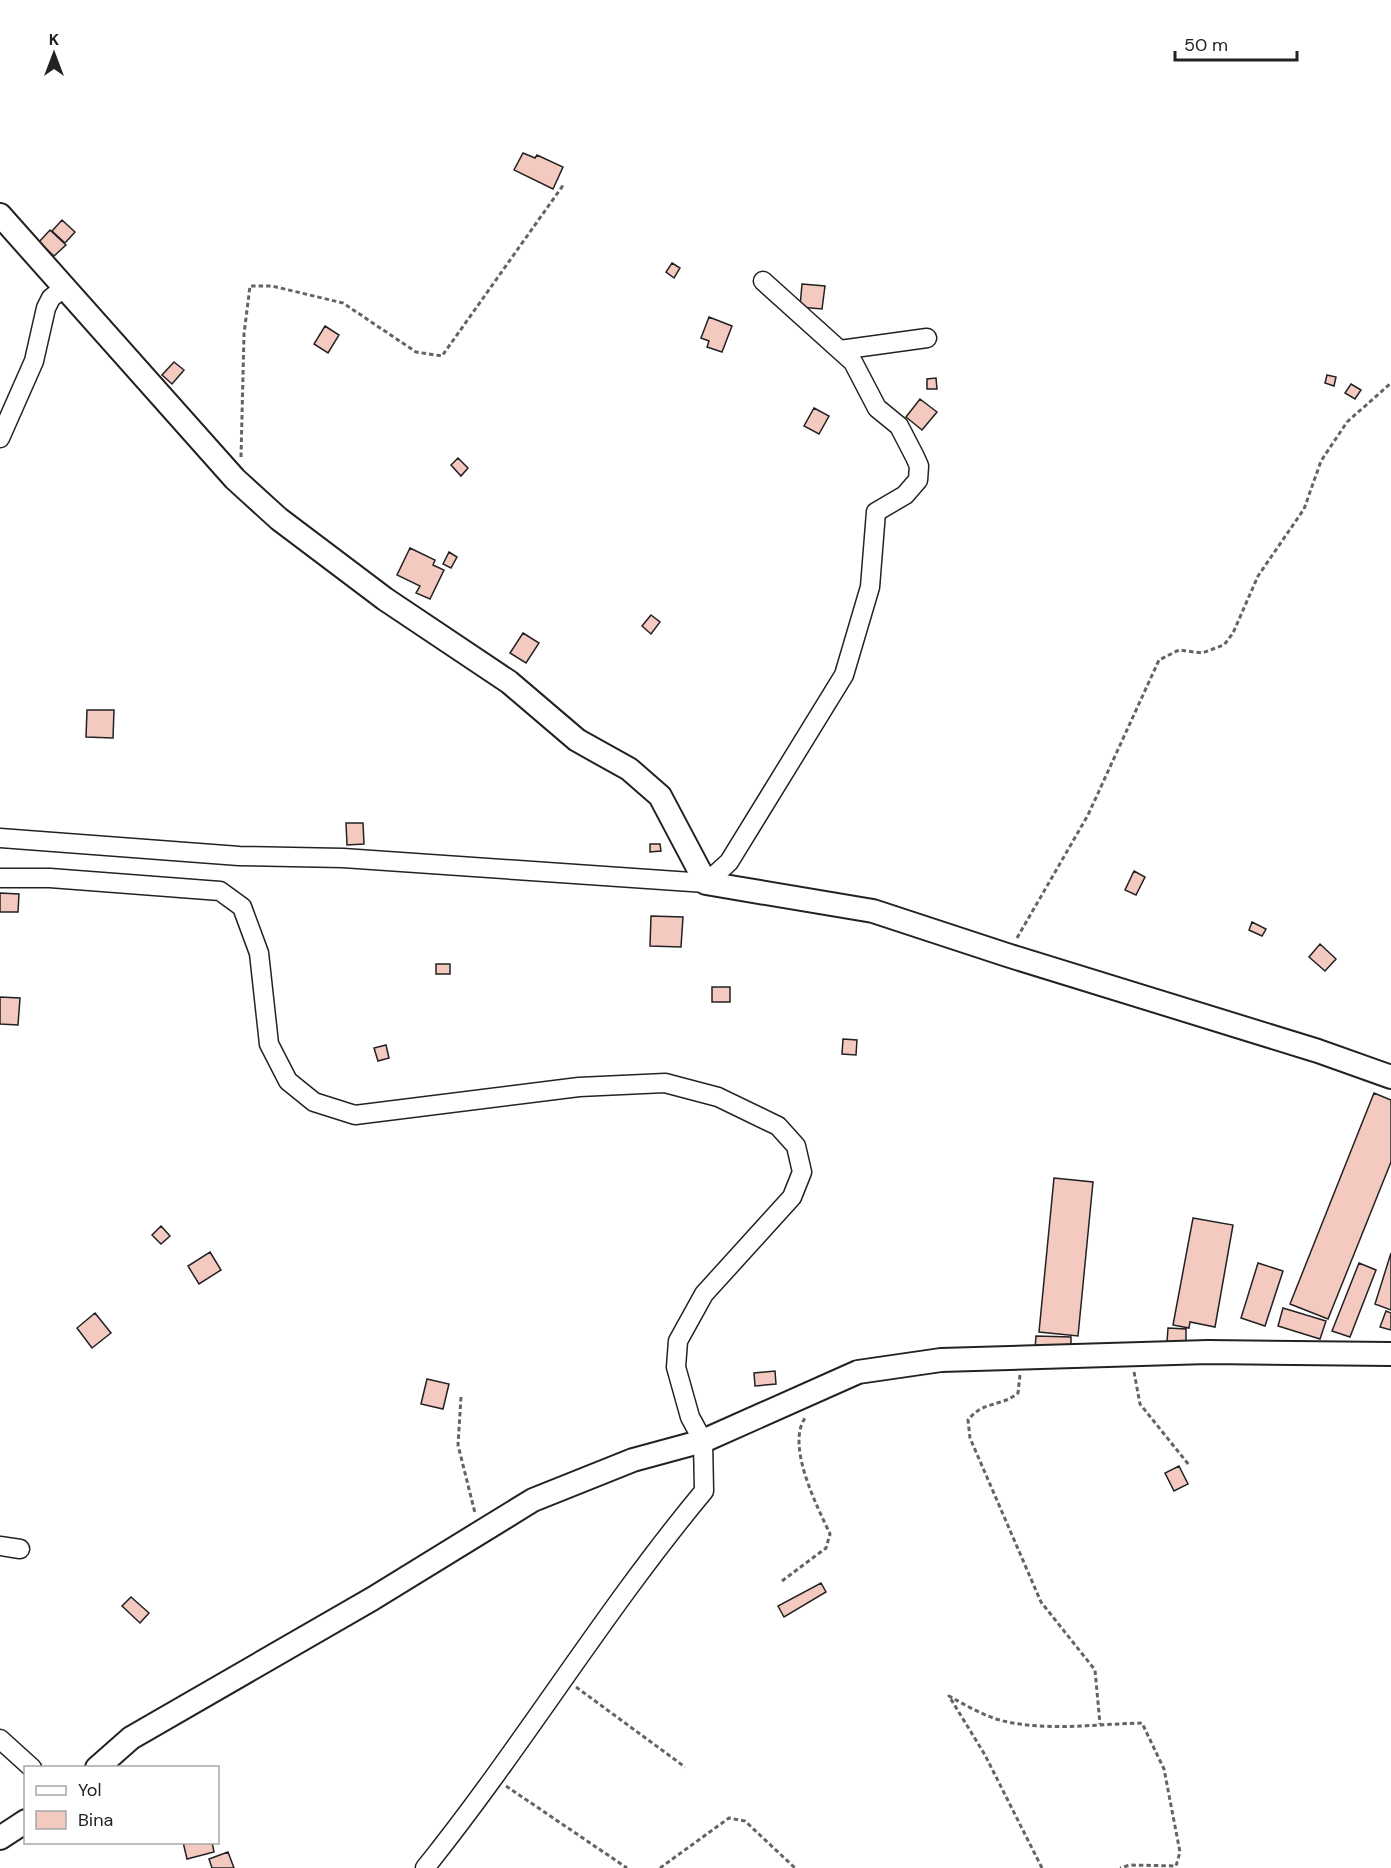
<svg xmlns="http://www.w3.org/2000/svg" width="1391" height="1868" font-family="'DM Sans',sans-serif">
  <style>
    .building { fill: #f3c9c0; stroke: #222; stroke-width: 1.5 }
    .lines { fill: none; stroke-linecap: round; stroke-linejoin: round }
    .minor-casing { stroke: #222; stroke-width: 21 }
    .major-casing { stroke: #222; stroke-width: 26 }
    .path { stroke: #646464; stroke-width: 3; stroke-dasharray: 4.5 3; stroke-linecap: butt }
    .minor { stroke: #fff; stroke-width: 18 }
    .major { stroke: #fff; stroke-width: 22 }
  </style>
  <rect width="100%" height="100%" fill="#fff"/>
  <!-- building -->
  <path class="building" d="M523,153l12,5 2,-3 26,12 -10,22 -39,-19z
    M62,220l13,12 -10,11 -13,-12z
    M50,230l16,15 -12,11 -15,-14z
    M672,263l8,5 -6,10 -8,-6z
    M802,284l23,2 -3,23 -22,-2z
    M709,317l23,9 -10,26 -15,-5 2,-6 -8,-3z
    M325,326l14,9 -11,18 -14,-9z
    M174,362l10,8 -12,14 -10,-9z
    M1327,375l9,2 -2,9 -9,-3z
    M936,378l1,11h-10v-10z
    M1351,384l10,6 -6,9 -10,-6z
    M920,399l17,13 -15,18 -16,-13z
    M814,408l15,8 -10,18 -15,-8z
    M458,458l10,10 -7,8 -10,-11z
    M410,548l25,12 -2,5 11,5 -14,29 -14,-6 4,-7 -23,-11z
    M449,552l8,5 -6,11 -8,-4z
    M651,615l9,7 -9,12 -9,-8z
    M523,633l16,10 -13,20 -16,-10z
    M87,710h27l-1,28 -27,-1z
    M346,823h17l1,21 -17,1z
    M650,844h10l1,7 -11,1z
    M1134,871l11,6 -9,18 -11,-5z
    M0,893l19,1 -1,18h-18z
    M651,916l32,1 -2,30 -31,-1z
    M1252,922l14,7 -4,7 -13,-6z
    M1320,944l16,15 -11,12 -16,-14z
    M436,964h14v10h-14z
    M712,987h18v15h-18z
    M0,997l20,1 -2,27 -18,-1z
    M843,1039l14,1 -1,15 -14,-1z
    M386,1045l3,13 -11,3 -4,-13z
    M1374,1093l17,7v62l-63,157 -38,-15z
    M1054,1178l39,4 -15,154 -39,-4z
    M1193,1218l40,7 -18,102 -25,-5 -1,6 -16,-3z
    M161,1226l9,10 -9,8 -9,-9z
    M210,1252l11,18 -22,14 -11,-18z
    M1391,1253v57l-16,-6z
    M1258,1263l25,8 -18,55 -24,-8z
    M1359,1263l17,7 -26,67 -18,-6z
    M1283,1308l43,13 -6,18 -42,-13z
    M1386,1311l5,2v17l-11,-3z
    M95,1313l16,20 -19,15 -15,-20z
    M1168,1328l18,1v13h-19z
    M1036,1336l35,1v12h-36z
    M775,1371l1,13 -21,2 -1,-13z
    M427,1379l22,5 -6,25 -22,-5z
    M1179,1466l9,18 -14,7 -9,-18z
    M821,1583l5,9 -42,25 -6,-11z
    M131,1597l18,16 -9,10 -18,-17z
    M183,1842h29l2,10 -27,7z
    M228,1852l6,16h-22l-3,-9z"/>
  <g class="lines">
    <defs>
      <path id="minor" d="M840,350l87,-12
        M0,438l34,-77 12,-53 5,-10 14,-11
        M0,838l239,18 104,2 363,25 23,-21 115,-187 26,-88 6,-75 29,-17 13,-15 1,-14 -4,-9 -16,-31 -22,-18 -24,-46 -90,-81
        M0,878h50l170,13 22,16 17,46 10,91 19,37 26,21 41,13 224,-28 86,-4 53,14 60,29 18,20 6,26 -10,25 -88,97 -26,47 -2,26 14,50 13,24 1,50c-100,120 -181,255 -279,377
        M0,1546l20,3
        M0,1739l32,29"/>
      <path id="major" d="M0,215l235,264 44,40 106,80 124,83 68,58 52,29 31,27 46,87 167,28 134,44 311,96 73,26
        M97,1768l34,-30 241,-139 161,-99 100,-40 70,-19 155,-69 83,-12 267,-8 183,2
        M0,1838l26,-17"/>
    </defs>
    <!-- minor casing -->
    <use href="#minor" class="minor-casing"/>
    <!-- major casing -->
    <use href="#major" class="major-casing"/>
    <!-- path -->
    <path class="path" d="M241,457l3,-123 6,-48h22l71,17 73,49 26,4 122,-172
      M1017,938l71,-123 71,-155 20,-10 23,3 22,-8 9,-12 25,-57 46,-67 17,-48 26,-39 44,-39
      M1134,1372l6,32 49,61
      M1020,1375l-2,18c-19,15 -34,7 -50,27l2,18 71,164 54,68 5,54
      M461,1397l-3,48 17,68
      M782,1581l44,-33 4,-14c-13,-28 -44,-88 -25,-116
      M576,1687l109,80
      M506,1786l121,82
      M660,1868l69,-50 16,3 50,47
      M1042,1868l-57,-113 -36,-59c18,10 38,22 59,26 43,9 90,2 134,1l22,46 16,83 -4,14 -46,-1 -10,3"/>
    <!-- minor -->
    <use href="#minor" class="minor"/>
    <!-- major -->
    <use href="#major" class="major"/>
  </g>
  <!-- legend -->
  <rect x="24" y="1766" width="195" height="78" fill="#ffffff" stroke="#a7a7a7" stroke-width="1.5"/>
  <rect x="36" y="1786" width="30" height="9" fill="#ffffff" stroke="#a7a7a7" stroke-width="1.5"/>
  <text x="78" y="1796" font-size="18" fill="#222222">Yol</text>
  <rect x="36" y="1811" width="30" height="18" fill="#f3c9c0" stroke="#a7a7a7" stroke-width="1.5"/>
  <text x="78" y="1826" font-size="18" fill="#222222">Bina</text>
  <!-- north arrow -->
  <g transform="translate(54 54)" stroke="#ffffff" stroke-width="4.5" paint-order="stroke">
  <path d="M0-4.5L10 22L0 15L-10 22Z" fill="#222222"/>
  <text y="-9" font-size="16" font-weight="bold" text-anchor="middle" fill="#222222">K</text>
  </g>
  <!-- scale -->
  <path d="M1175 51v9h122v-9" fill="none" stroke="#222222" stroke-width="3"/>
  <text x="1184" y="51" font-size="18" fill="#222222" stroke="#ffffff" stroke-width="4.5" paint-order="stroke">50 m</text>
</svg>
